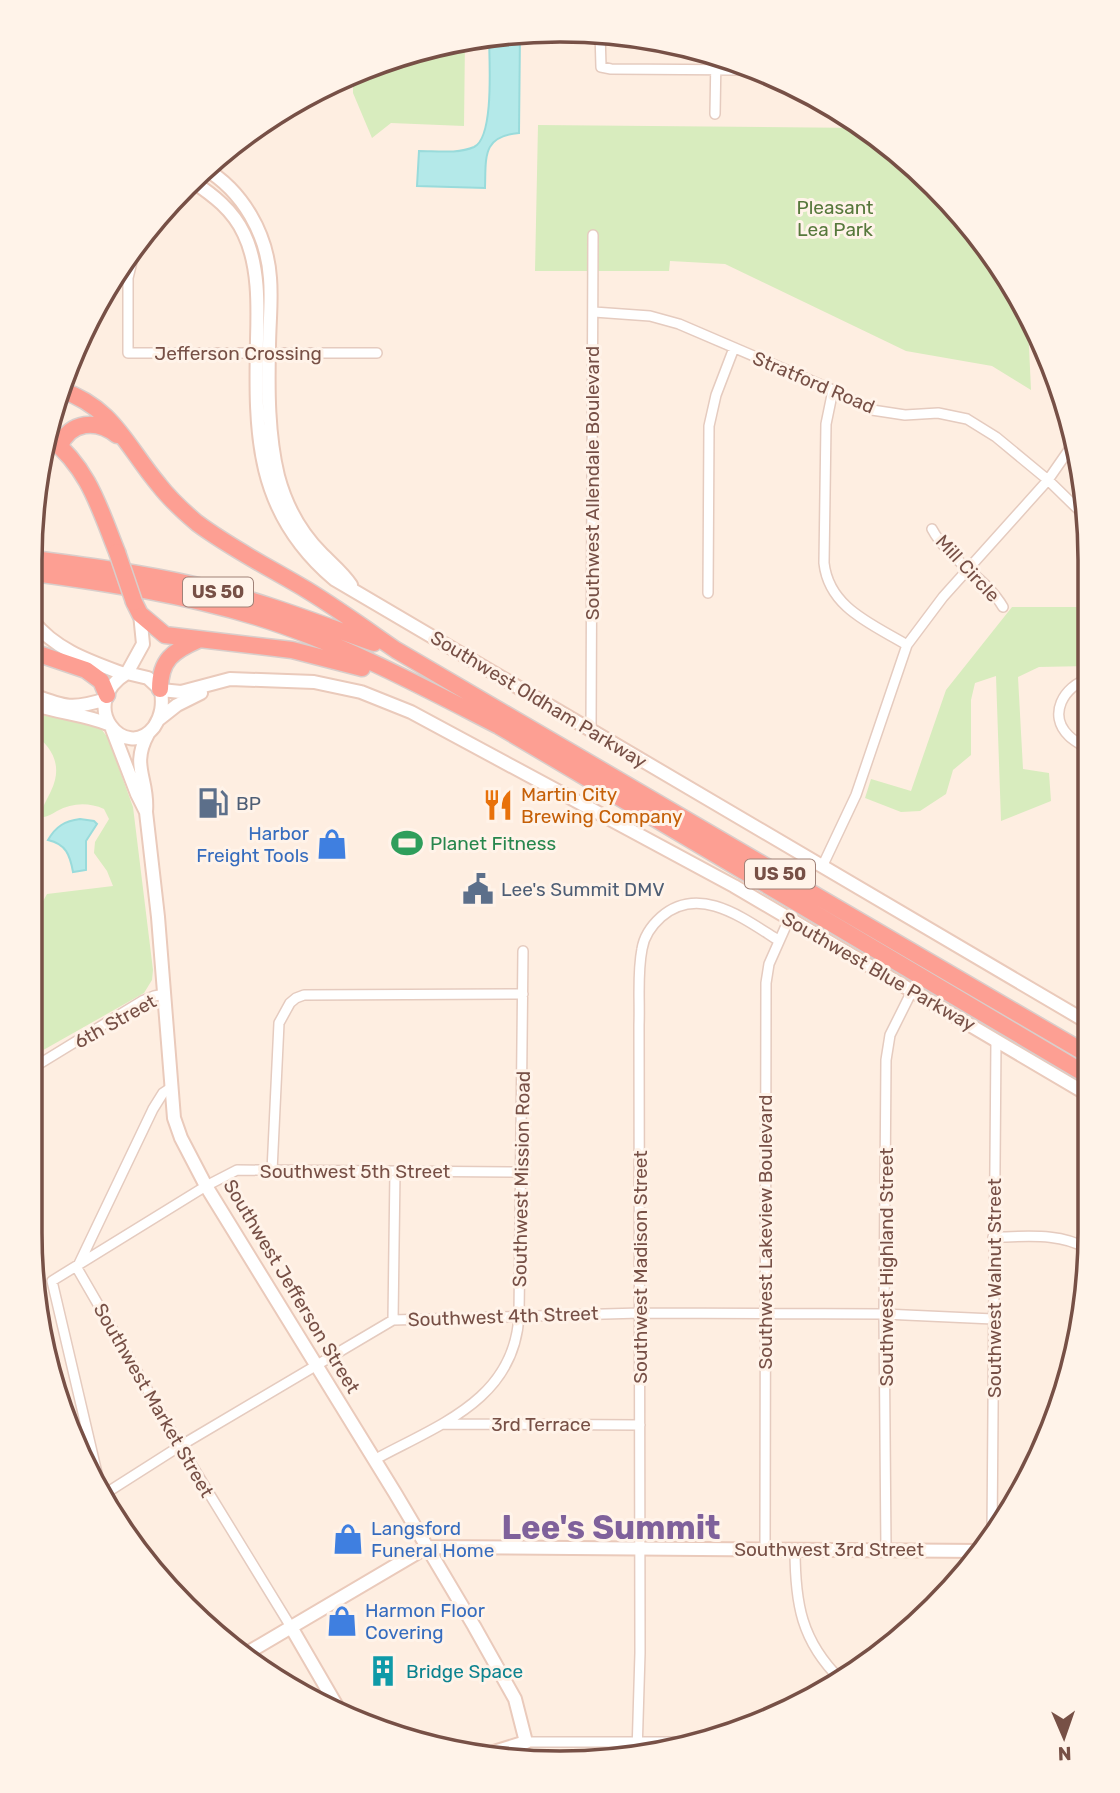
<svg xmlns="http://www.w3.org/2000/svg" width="1120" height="1793" font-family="Rubik,sans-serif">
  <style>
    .green { fill: #d8ecbe }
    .water { fill: #b4e9e9; stroke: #99dbdb; stroke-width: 2 }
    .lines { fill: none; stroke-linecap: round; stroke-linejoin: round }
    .street-casing { stroke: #e5cbbf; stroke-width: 12 }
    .secondary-casing { stroke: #eacabb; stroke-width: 16 }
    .highway-casing { stroke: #d9cecb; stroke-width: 19 }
    .street { stroke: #fff; stroke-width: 9 }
    .secondary { stroke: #fff; stroke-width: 12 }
    .highway { stroke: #fd9f93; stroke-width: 16 }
    .rail-casing { stroke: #af9fc8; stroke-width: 5 }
    .rail { stroke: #fff3e9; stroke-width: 2.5; stroke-dasharray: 8; stroke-linecap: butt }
    .highway-bridge-casing { stroke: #d9cecb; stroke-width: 19; stroke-linecap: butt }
    .highway-bridge { stroke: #fd9f93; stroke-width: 16 }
    .labels { text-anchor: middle; stroke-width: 6; stroke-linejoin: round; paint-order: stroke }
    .shield { fill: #fff3e9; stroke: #a08177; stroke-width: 2 }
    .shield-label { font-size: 18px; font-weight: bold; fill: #775046 }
    .park-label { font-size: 19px; fill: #56783b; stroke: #fff3e9 }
    .street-label { font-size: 19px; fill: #775046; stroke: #fff3e9 }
    .food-label { font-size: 19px; fill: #c56008; stroke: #fff3e9; text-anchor: start }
    .service-label { font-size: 19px; fill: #4e5e75; stroke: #fff3e9; text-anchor: start }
    .shop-label { font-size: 19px; fill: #366cbe; stroke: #fff3e9; text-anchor: start }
    .leisure-label { font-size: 19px; fill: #27864d; stroke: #fff3e9; text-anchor: start }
    .culture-label { font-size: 19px; fill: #0d838f; stroke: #fff3e9; text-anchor: start }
    .town-label { font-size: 33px; font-weight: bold; fill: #7f619b; stroke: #fff3e9 }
    .rim { fill: none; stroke: #775046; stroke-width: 3.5 }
  </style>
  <rect width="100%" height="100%" fill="#feeee1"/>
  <!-- green -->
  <path class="green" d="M465,40l-1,86 -73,-3 -19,15 -19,-45v-18l37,-17z
    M538,125l326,3 19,12 76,71 60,84 13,28 -4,2 3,65 -39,-24 -86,-15 -181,-87 -55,-3 -1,10h-134z
    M1012,607h77l-1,59 -49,1 -21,10 5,92 26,4 2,28 -50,20 -5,-145 -21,7 -4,17v55l-18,15 -7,24 -26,17 -19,1 -36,-14 6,-19 40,12 35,-101z
    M33,707l66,19 9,12 25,69 20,163 -1,10 -8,13 -113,64 1,-145 9,-7 6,-11 66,-8 -6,-15 -13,-18 1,-11 14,-23 -5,-10c-16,-7 -32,-6 -47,2 -7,4 -10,6 -16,6 0,-9 6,-17 10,-26 12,-25 2,-43 -18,-58z"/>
  <!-- water -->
  <path class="water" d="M520,33l-1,100c-37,3 -33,24 -34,55l-68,-2 2,-35c17,0 39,3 55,-4 21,-10 15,-90 15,-112z
    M80,819l14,2 3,3 -11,17v29l-13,2c-3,-17 -7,-28 -25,-32 8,-14 17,-19 32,-21z"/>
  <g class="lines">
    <defs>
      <path id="street" d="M600,32l1,35 10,2 144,1
        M715,114l1,-59
        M137,241l-9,37v75h249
        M594,312l56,4 29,8 154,66 39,20 33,5 33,-2 29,6 29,18 52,43 40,39
        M833,390l-7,34 -2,139c5,45 48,61 83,82
        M932,529c17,32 53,47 71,78
        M708,593l1,-167 7,-31 18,-47
        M591,731l2,-496
        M1088,749c-6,-4 -14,-8 -19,-13 -22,-21 -5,-50 19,-57
        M822,867l34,-72 51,-150 36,-48 105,-117 25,-36
        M31,1069l111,-68 12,-5 11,-2
        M172,1087l-9,6 -10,16 -76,159 103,178 111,181
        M272,1171l7,-148 11,-20 6,-5 8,-3 219,-1
        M993,1237c32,0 65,-5 93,11
        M393,1320l2,-149
        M443,1424l197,1
        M374,1460c64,-35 141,-60 145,-145l4,-364
        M101,1490l-49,-209 154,-95 31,-16 284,2
        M103,1495l77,-49 213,-126 247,-7 244,1 109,5
        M992,1536l4,-496
        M765,1549l1,-566 3,-19 20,-45
        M795,1549c0,54 6,92 46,131
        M886,1550l-2,-236 2,-254 4,-25 22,-44
        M526,1742h178
        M637,1753l3,-100 -1,-628c1,-25 -2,-51 3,-76 2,-13 9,-23 19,-32 38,-33 82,1 117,23"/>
      <path id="secondary" d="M204,168c39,23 63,66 66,110 2,23 -1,47 -1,70 -1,42 -1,87 9,128 8,30 22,56 44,78 11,11 21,19 29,31
        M192,181c21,14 41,29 52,53 15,31 14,72 13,105 -2,96 -2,173 77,240l753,443
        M33,621c22,29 59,41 91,53
        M127,673l21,5 13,12c2,14 1,25 -7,37 -28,36 -79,-22 -27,-54z
        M127,673l16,-29 -3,-30
        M161,690l20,2 49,-13 84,3 47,10 50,20 323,174 353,208
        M33,695c32,12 39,15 73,4
        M33,704c25,9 51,10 75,20
        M158,720l19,-15 24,-12
        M112,729l25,65 9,18
        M148,734c-18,33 1,44 -2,78l12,105 16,201 7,20 25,48 189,307 79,133 41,73 11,43 -32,10
        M291,1627l47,81
        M242,1656l185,-109 557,4"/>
      <path id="highway" d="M61,390c53,18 65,56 98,95 10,13 25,27 38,38 35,26 73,45 110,67 31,19 60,40 89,60l691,404
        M49,437c40,32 50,70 68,115
        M60,446c10,-25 37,-27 57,-11
        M34,559c53,7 107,14 160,26 62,14 121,37 180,58
        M34,573c75,10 150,22 223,44 84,26 164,69 242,109l588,349
        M134,602l6,12 25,21 127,15 70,18
        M33,652l53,18 15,11 6,14
        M160,689c0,-29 13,-38 38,-49"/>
    </defs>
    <!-- street casing -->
    <use href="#street" class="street-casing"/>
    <!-- secondary casing -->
    <use href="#secondary" class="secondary-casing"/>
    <!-- highway casing -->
    <use href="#highway" class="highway-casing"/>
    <!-- street -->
    <use href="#street" class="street"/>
    <!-- secondary -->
    <use href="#secondary" class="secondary"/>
    <!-- highway -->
    <use href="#highway" class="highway"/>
    <defs>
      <path id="rail" d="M42,1309l25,113"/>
    </defs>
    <!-- rail casing -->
    <use href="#rail" class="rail-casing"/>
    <!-- rail -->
    <use href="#rail" class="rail"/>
    <defs>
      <path id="highway-bridge" d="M117,552l17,50"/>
    </defs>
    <!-- highway-bridge casing -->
    <use href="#highway-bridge" class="highway-bridge-casing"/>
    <!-- highway-bridge -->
    <use href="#highway-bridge" class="highway-bridge"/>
  </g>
  <!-- icons -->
  <defs>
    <symbol id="fuel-bare" viewBox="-9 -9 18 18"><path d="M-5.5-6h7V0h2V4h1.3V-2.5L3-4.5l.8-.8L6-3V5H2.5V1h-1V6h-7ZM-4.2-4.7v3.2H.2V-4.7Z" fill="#5c6f8a" stroke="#fff3e9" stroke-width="2.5" paint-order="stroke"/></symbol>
    <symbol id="restaurant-bare" viewBox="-9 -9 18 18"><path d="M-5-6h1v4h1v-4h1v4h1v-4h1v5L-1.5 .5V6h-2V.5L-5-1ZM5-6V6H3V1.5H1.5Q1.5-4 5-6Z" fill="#e8710a" stroke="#fff3e9" stroke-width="2.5" paint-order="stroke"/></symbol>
    <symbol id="stadium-bare" viewBox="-9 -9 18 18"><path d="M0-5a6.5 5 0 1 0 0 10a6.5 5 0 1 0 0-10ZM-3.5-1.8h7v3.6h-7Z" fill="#2e9e5b" stroke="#fff3e9" stroke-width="2.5" paint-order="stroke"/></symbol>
    <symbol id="shop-bare" viewBox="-9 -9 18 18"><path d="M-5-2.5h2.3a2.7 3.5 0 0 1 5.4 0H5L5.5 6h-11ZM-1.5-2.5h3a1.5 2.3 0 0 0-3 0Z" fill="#3f7fe0" stroke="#fff3e9" stroke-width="2.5" paint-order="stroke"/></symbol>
    <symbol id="civic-bare" viewBox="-9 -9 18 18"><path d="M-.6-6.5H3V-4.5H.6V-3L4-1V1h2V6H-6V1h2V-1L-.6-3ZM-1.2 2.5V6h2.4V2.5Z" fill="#5c6f8a" stroke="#fff3e9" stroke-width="2.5" paint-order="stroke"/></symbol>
    <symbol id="building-bare" viewBox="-9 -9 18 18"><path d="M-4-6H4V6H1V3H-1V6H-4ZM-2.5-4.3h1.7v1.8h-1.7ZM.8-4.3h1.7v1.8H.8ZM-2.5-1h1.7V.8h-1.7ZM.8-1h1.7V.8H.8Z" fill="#0f9aa8" stroke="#fff3e9" stroke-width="2.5" paint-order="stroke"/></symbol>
  </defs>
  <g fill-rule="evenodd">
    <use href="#fuel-bare" x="191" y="781" width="44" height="44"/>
    <use href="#restaurant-bare" x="476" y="783" width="44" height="44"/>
    <use href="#stadium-bare" x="385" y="821" width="44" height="44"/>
    <use href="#shop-bare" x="310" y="822" width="44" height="44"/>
    <use href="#civic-bare" x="456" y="867" width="44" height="44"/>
    <use href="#shop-bare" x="326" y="1517" width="44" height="44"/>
    <use href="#shop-bare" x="320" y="1599" width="44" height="44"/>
    <use href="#building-bare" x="361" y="1649" width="44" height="44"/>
  </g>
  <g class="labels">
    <!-- shield labels -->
    <g class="shield">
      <rect x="183" y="577.5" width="70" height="29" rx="5"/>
      <rect x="745" y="859.5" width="70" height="29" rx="5"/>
    </g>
    <g class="shield-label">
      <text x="218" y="598">US 50</text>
      <text x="780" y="880">US 50</text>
    </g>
    <!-- park labels -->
    <g class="park-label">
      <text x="835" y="214">Pleasant<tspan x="835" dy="22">Lea Park</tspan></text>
    </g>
    <!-- street labels -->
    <g class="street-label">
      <text x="238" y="360">Jefferson Crossing</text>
      <text transform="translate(814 382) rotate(23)" y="7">Stratford Road</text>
      <text transform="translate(592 483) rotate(-90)" y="7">Southwest Allendale Boulevard</text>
      <text transform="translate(968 568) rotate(47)" y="7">Mill Circle</text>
      <text transform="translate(539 699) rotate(31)" y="7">Southwest Oldham Parkway</text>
      <text transform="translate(879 971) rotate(30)" y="7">Southwest Blue Parkway</text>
      <text transform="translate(115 1021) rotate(-29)" y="7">6th Street</text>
      <text x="355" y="1178">Southwest 5th Street</text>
      <text transform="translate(521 1179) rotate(-89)" y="7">Southwest Mission Road</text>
      <text transform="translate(765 1232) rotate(-90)" y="7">Southwest Lakeview Boulevard</text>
      <text transform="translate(640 1267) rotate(-90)" y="7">Southwest Madison Street</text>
      <text transform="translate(886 1267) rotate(-90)" y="7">Southwest Highland Street</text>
      <text transform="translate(292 1286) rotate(59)" y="7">Southwest Jefferson Street</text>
      <text transform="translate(994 1288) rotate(-90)" y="7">Southwest Walnut Street</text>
      <text transform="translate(503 1316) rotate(-2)" y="7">Southwest 4th Street</text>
      <text transform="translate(154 1400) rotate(60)" y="7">Southwest Market Street</text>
      <text x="541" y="1431">3rd Terrace</text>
      <text x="829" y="1556">Southwest 3rd Street</text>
    </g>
    <!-- food labels -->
    <g class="food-label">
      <text x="521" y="801">Martin City<tspan x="521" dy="22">Brewing Company</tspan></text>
    </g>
    <!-- service labels -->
    <g class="service-label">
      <text x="236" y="810">BP</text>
      <text x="501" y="896">Lee's Summit DMV</text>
    </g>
    <!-- shop labels -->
    <g class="shop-label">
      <text x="309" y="840" text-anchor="end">Harbor<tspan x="309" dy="22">Freight Tools</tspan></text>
      <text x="371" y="1535">Langsford<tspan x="371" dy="22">Funeral Home</tspan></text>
      <text x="365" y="1617">Harmon Floor<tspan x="365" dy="22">Covering</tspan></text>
    </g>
    <!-- leisure labels -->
    <g class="leisure-label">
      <text x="430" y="850">Planet Fitness</text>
    </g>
    <!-- culture labels -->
    <g class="culture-label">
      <text x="406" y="1678">Bridge Space</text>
    </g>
    <!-- town labels -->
    <g class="town-label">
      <text x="611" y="1539">Lee's Summit</text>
    </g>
  </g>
  <!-- crop -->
  <path d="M0 0H1120V1793H0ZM560 42H560A518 518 0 0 1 1078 560V1233A518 518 0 0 1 560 1751H560A518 518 0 0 1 42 1233V560A518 518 0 0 1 560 42Z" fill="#fff3e9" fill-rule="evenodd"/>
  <path class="rim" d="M560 42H560A518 518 0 0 1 1078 560V1233A518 518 0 0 1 560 1751H560A518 518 0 0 1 42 1233V560A518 518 0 0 1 560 42Z"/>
  <!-- north arrow -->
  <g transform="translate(1064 1737) rotate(178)" stroke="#fff3e9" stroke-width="5" paint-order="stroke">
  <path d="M0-5L12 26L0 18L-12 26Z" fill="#775046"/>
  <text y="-10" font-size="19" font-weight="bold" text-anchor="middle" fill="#775046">N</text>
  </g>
</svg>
